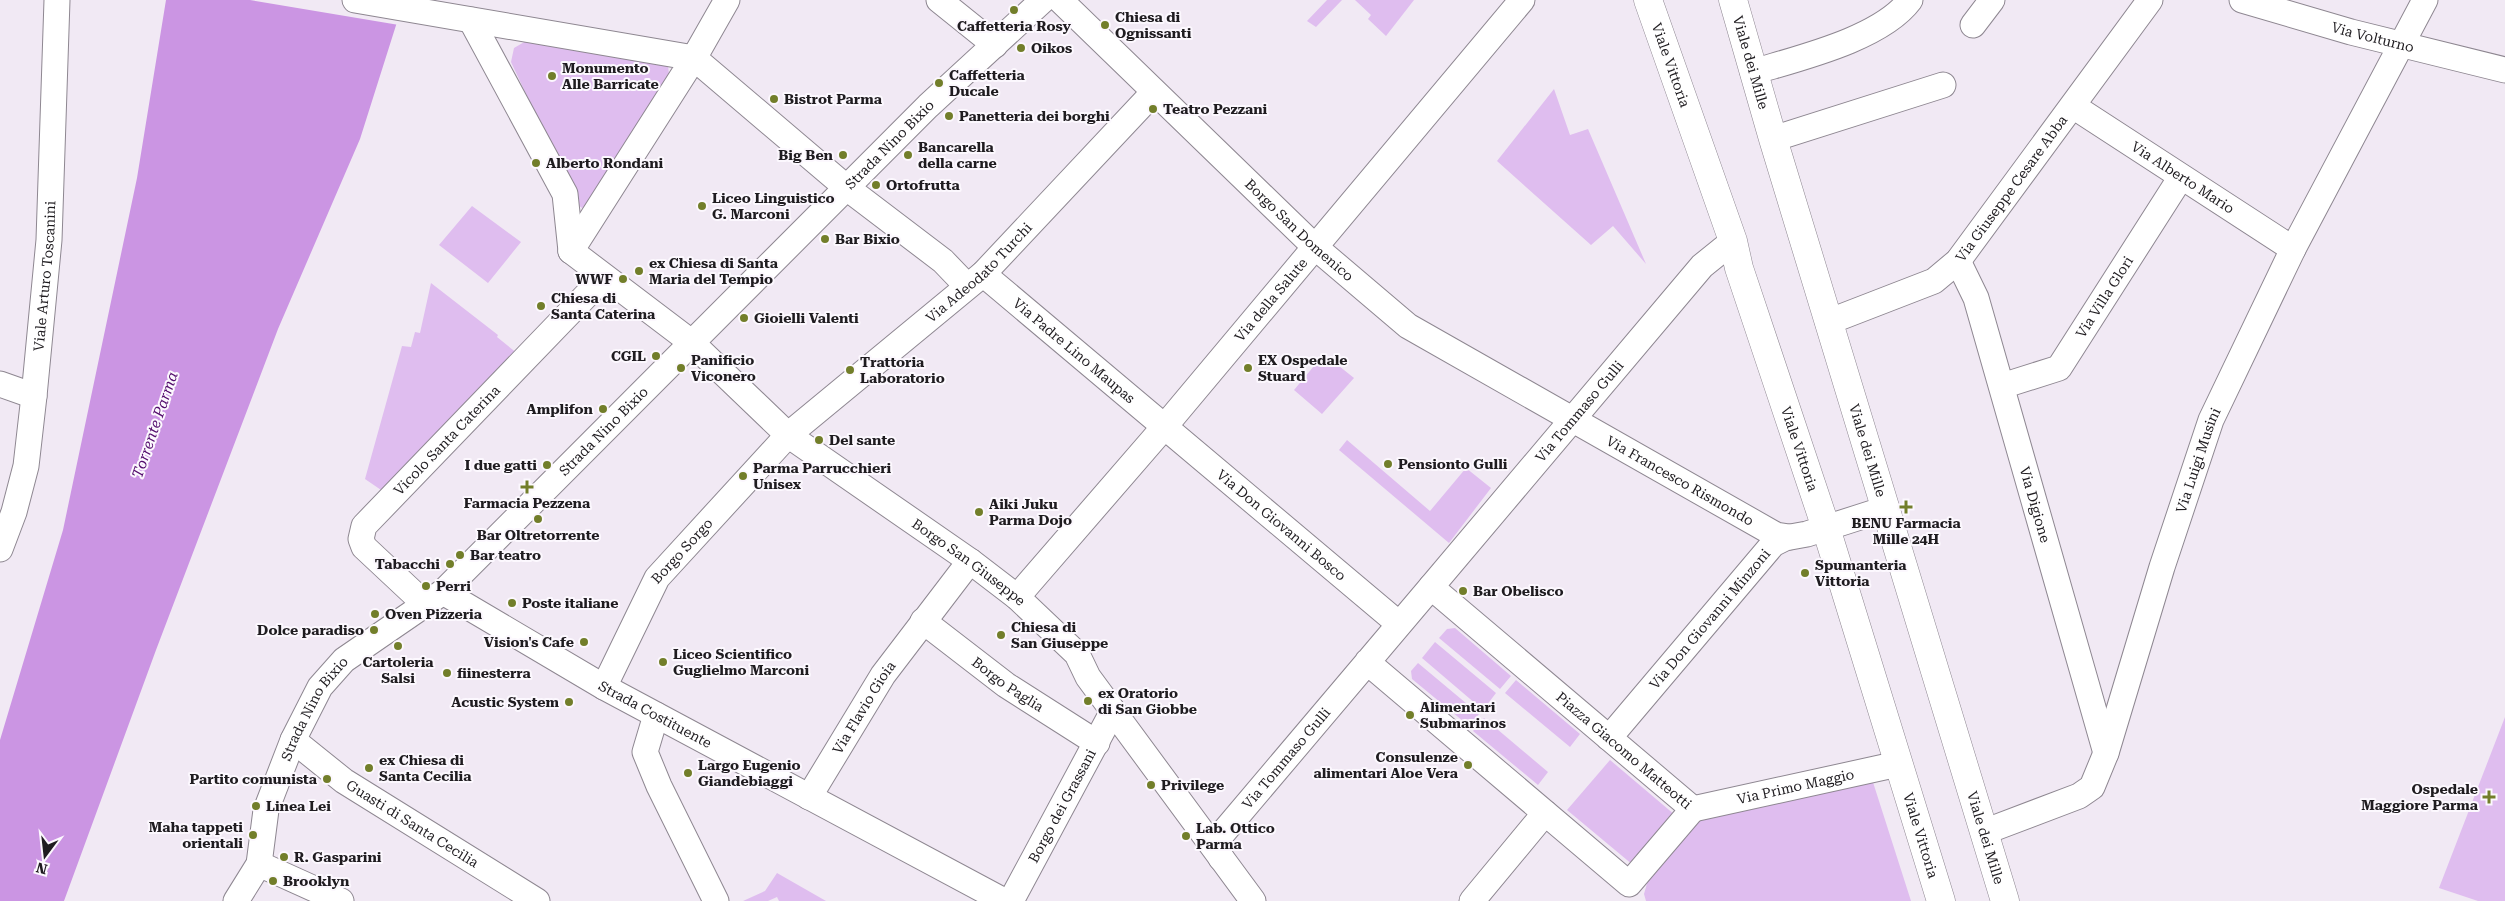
<svg xmlns="http://www.w3.org/2000/svg" width="2505" height="901" font-family="'Roboto Serif',serif">
  <style>
    .green { fill: #dfbdef }
    .water { fill: #cb95e3 }
    .pier { fill: #f1e9f4 }
    .lines { fill: none; stroke-linecap: round; stroke-linejoin: round }
    .minor-casing { stroke: #8e8791; stroke-width: 27 }
    .major-casing { stroke: #8e8791; stroke-width: 29 }
    .minor { stroke: #fff; stroke-width: 25 }
    .major { stroke: #fff; stroke-width: 28 }
    .poi-dot { fill: #727e2a; stroke: #fcf8fe; stroke-width: 2 }
    .labels { text-anchor: middle; stroke-width: 4; stroke-linejoin: round; paint-order: stroke }
    .poi-label { font-size: 14px; font-weight: bold; fill: #1f1c20; stroke: #fcf8fe; text-anchor: start }
    .street-label { font-size: 14px; fill: #1f1c20; stroke: #fcf8fe }
    .water-label { font-size: 15px; font-style: italic; fill: #530c6c; stroke: #fcf8fe }
  </style>
  <rect width="100%" height="100%" fill="#f1e9f4"/>
  <!-- green -->
  <path class="green" d="M1327,0h15l-26,27 -9,-6z
    M1355,0h59l-28,36 -18,-17 3,-4z
    M526,41l142,24 1,10 -81,130 -6,3 -4,-3 -67,-143 3,-14z
    M1554,89l16,46 18,-6 58,135 -33,-38 -22,19 -94,-84z
    M472,206l49,36 -33,41 -49,-38z
    M431,283l67,52 -1,2 21,17 -134,138 -19,-13 37,-133 9,1 4,-15 5,1z
    M1324,354l30,24 -32,36 -28,-24z
    M1347,440l83,71 36,-43 25,20 -42,55 -110,-93z
    M1455,628l56,48 -11,13 -61,-51 8,-9z
    M1435,642l61,51 -13,17 -61,-52z
    M1418,663l61,51 -10,12 -57,-47 -1,-8z
    M1516,680l64,54 -10,13 -65,-54z
    M2505,717v184h-27l-39,-13z
    M1484,718l64,54 -10,13 -65,-54z
    M1610,760l65,55 -42,50 -66,-55z
    M1871,776l40,125h-265l-2,-7 4,-14 57,-67z
    M777,873l49,28h-47l-2,-4 -9,4h-25l22,-10z"/>
  <!-- water -->
  <path class="water" d="M166,0h238l-44,139 -82,190 -122,321 -92,251h-64v-161l63,-210 74,-352z"/>
  <!-- pier -->
  <path class="pier" d="M250,0h156l-7,25z"/>
  <g class="lines">
    <defs>
      <g id="minor">
        <path d="M355,0l339,58 -123,193"/>
        <path d="M727,0l-33,58 153,130 96,73 24,25"/>
        <path d="M939,0l56,45"/>
        <path id="s1" d="M1060,0l255,247 93,79 368,209 13,2"/>
        <path id="s2" d="M2242,0l109,32 154,38"/>
        <path d="M471,20l94,174 6,57"/>
        <path d="M1973,25l19,-25"/>
        <path d="M1753,72c46,-14 128,-33 157,-72"/>
        <path id="s3" d="M2073,106l220,143"/>
        <path d="M1773,139l170,-54"/>
        <path id="s4" d="M571,251l120,91 97,93 182,126 47,36 60,57 11,23 165,224"/>
        <path id="s5" d="M1958,261l18,37 130,455"/>
        <path id="s6" d="M983,274l416,350"/>
        <path id="s7" d="M1828,322l106,-41 24,-20 192,-261"/>
        <path d="M0,384l34,12"/>
        <path id="s8" d="M2002,386l57,-18 122,-191"/>
        <path id="s9" d="M0,549l14,-37 12,-46 8,-70 15,-156 8,-240"/>
        <path id="s10" d="M1431,587l271,-321 31,-25"/>
        <path id="s11" d="M443,592l161,95 400,214"/>
        <path id="s12" d="M1017,597l148,-171 357,-426"/>
        <path id="s13" d="M426,605l-62,-58 -3,-8 3,-13 240,-249"/>
        <path id="s14" d="M923,621l83,64 91,58"/>
        <path id="s15" d="M604,687l53,-109 131,-143 195,-161 171,-182"/>
        <path d="M656,715l-11,37 14,34 57,115"/>
        <path id="s16" d="M1609,738l164,-194 12,-6 22,-4 78,-25"/>
        <path id="s17" d="M293,740l51,41 193,120"/>
        <path id="s18" d="M809,797l74,-122 87,-114"/>
        <path id="s19" d="M1693,809l205,-45"/>
        <path id="s20" d="M1984,832l95,-36 13,-9 14,-34 56,-186 49,-147 82,-171 132,-249"/>
        <path id="s21" d="M1221,858l-4,-12 5,-12 209,-247 262,222 -64,75 -262,-222"/>
        <path d="M259,864l82,37"/>
        <path id="s22" d="M236,901l23,-37 7,-54 27,-70 27,-53 24,-27 99,-68 485,-486 115,-106"/>
        <path id="s23" d="M1011,901l102,-190"/>
        <path d="M1472,901l73,-88"/>
      </g>
      <g id="major">
        <path id="s24" d="M1648,0l85,241 6,27 87,260 115,373"/>
        <path id="s25" d="M1733,0l40,139 232,762"/>
      </g>
    </defs>
    <!-- minor casing -->
    <use href="#minor" class="minor-casing"/>
    <!-- major casing -->
    <use href="#major" class="major-casing"/>
    <!-- minor -->
    <use href="#minor" class="minor"/>
    <!-- major -->
    <use href="#major" class="major"/>
  </g>
  <!-- markers -->
  <g class="poi-dot">
    <circle cx="1014" cy="10" r="5"/>
    <circle cx="1105" cy="25" r="5"/>
    <circle cx="1021" cy="48" r="5"/>
    <circle cx="552" cy="76" r="5"/>
    <circle cx="939" cy="83" r="5"/>
    <circle cx="774" cy="99" r="5"/>
    <circle cx="1153" cy="109" r="5"/>
    <circle cx="949" cy="116" r="5"/>
    <circle cx="843" cy="155" r="5"/>
    <circle cx="908" cy="155" r="5"/>
    <circle cx="536" cy="163" r="5"/>
    <circle cx="876" cy="185" r="5"/>
    <circle cx="702" cy="206" r="5"/>
    <circle cx="825" cy="239" r="5"/>
    <circle cx="639" cy="271" r="5"/>
    <circle cx="623" cy="279" r="5"/>
    <circle cx="541" cy="306" r="5"/>
    <circle cx="744" cy="318" r="5"/>
    <circle cx="656" cy="356" r="5"/>
    <circle cx="681" cy="368" r="5"/>
    <circle cx="1248" cy="368" r="5"/>
    <circle cx="850" cy="370" r="5"/>
    <circle cx="603" cy="409" r="5"/>
    <circle cx="819" cy="440" r="5"/>
    <circle cx="1388" cy="464" r="5"/>
    <circle cx="547" cy="465" r="5"/>
    <circle cx="743" cy="476" r="5"/>
    <path d="M524.5 479.5h5v5h5v5h-5v5h-5v-5h-5v-5h5z"/>
    <path d="M1903.5 499.5h5v5h5v5h-5v5h-5v-5h-5v-5h5z"/>
    <circle cx="979" cy="512" r="5"/>
    <circle cx="538" cy="519" r="5"/>
    <circle cx="460" cy="555" r="5"/>
    <circle cx="450" cy="564" r="5"/>
    <circle cx="1805" cy="573" r="5"/>
    <circle cx="426" cy="586" r="5"/>
    <circle cx="1463" cy="591" r="5"/>
    <circle cx="512" cy="603" r="5"/>
    <circle cx="375" cy="614" r="5"/>
    <circle cx="374" cy="630" r="5"/>
    <circle cx="1001" cy="635" r="5"/>
    <circle cx="584" cy="642" r="5"/>
    <circle cx="398" cy="646" r="5"/>
    <circle cx="663" cy="662" r="5"/>
    <circle cx="447" cy="673" r="5"/>
    <circle cx="1088" cy="701" r="5"/>
    <circle cx="569" cy="702" r="5"/>
    <circle cx="1410" cy="715" r="5"/>
    <circle cx="1468" cy="765" r="5"/>
    <circle cx="369" cy="768" r="5"/>
    <circle cx="688" cy="773" r="5"/>
    <circle cx="327" cy="779" r="5"/>
    <circle cx="1151" cy="785" r="5"/>
    <path d="M2486.5 789.5h5v5h5v5h-5v5h-5v-5h-5v-5h5z"/>
    <circle cx="256" cy="806" r="5"/>
    <circle cx="253" cy="835" r="5"/>
    <circle cx="1186" cy="836" r="5"/>
    <circle cx="284" cy="857" r="5"/>
    <circle cx="273" cy="881" r="5"/>
  </g>
  <g class="labels">
    <!-- poi labels -->
    <g class="poi-label">
      <text x="1115" y="22">Chiesa di<tspan x="1115" dy="16">Ognissanti</tspan></text>
      <text x="1014" y="31" text-anchor="middle">Caffetteria Rosy</text>
      <text x="1031" y="53">Oikos</text>
      <text x="562" y="73">Monumento<tspan x="562" dy="16">Alle Barricate</tspan></text>
      <text x="949" y="80">Caffetteria<tspan x="949" dy="16">Ducale</tspan></text>
      <text x="784" y="104">Bistrot Parma</text>
      <text x="1163" y="114">Teatro Pezzani</text>
      <text x="959" y="121">Panetteria dei borghi</text>
      <text x="918" y="152">Bancarella<tspan x="918" dy="16">della carne</tspan></text>
      <text x="833" y="160" text-anchor="end">Big Ben</text>
      <text x="546" y="168">Alberto Rondani</text>
      <text x="886" y="190">Ortofrutta</text>
      <text x="712" y="203">Liceo Linguistico<tspan x="712" dy="16">G. Marconi</tspan></text>
      <text x="835" y="244">Bar Bixio</text>
      <text x="649" y="268">ex Chiesa di Santa<tspan x="649" dy="16">Maria del Tempio</tspan></text>
      <text x="613" y="284" text-anchor="end">WWF</text>
      <text x="551" y="303">Chiesa di<tspan x="551" dy="16">Santa Caterina</tspan></text>
      <text x="754" y="323">Gioielli Valenti</text>
      <text x="646" y="361" text-anchor="end">CGIL</text>
      <text x="691" y="365">Panificio<tspan x="691" dy="16">Viconero</tspan></text>
      <text x="1258" y="365">EX Ospedale<tspan x="1258" dy="16">Stuard</tspan></text>
      <text x="860" y="367">Trattoria<tspan x="860" dy="16">Laboratorio</tspan></text>
      <text x="593" y="414" text-anchor="end">Amplifon</text>
      <text x="829" y="445">Del sante</text>
      <text x="1398" y="469">Pensionto Gulli</text>
      <text x="537" y="470" text-anchor="end">I due gatti</text>
      <text x="753" y="473">Parma Parrucchieri<tspan x="753" dy="16">Unisex</tspan></text>
      <text x="527" y="508" text-anchor="middle">Farmacia Pezzena</text>
      <text x="989" y="509">Aiki Juku<tspan x="989" dy="16">Parma Dojo</tspan></text>
      <text x="1906" y="528" text-anchor="middle">BENU Farmacia<tspan x="1906" dy="16">Mille 24H</tspan></text>
      <text x="538" y="540" text-anchor="middle">Bar Oltretorrente</text>
      <text x="470" y="560">Bar teatro</text>
      <text x="440" y="569" text-anchor="end">Tabacchi</text>
      <text x="1815" y="570">Spumanteria<tspan x="1815" dy="16">Vittoria</tspan></text>
      <text x="436" y="591">Perri</text>
      <text x="1473" y="596">Bar Obelisco</text>
      <text x="522" y="608">Poste italiane</text>
      <text x="385" y="619">Oven Pizzeria</text>
      <text x="1011" y="632">Chiesa di<tspan x="1011" dy="16">San Giuseppe</tspan></text>
      <text x="364" y="635" text-anchor="end">Dolce paradiso</text>
      <text x="574" y="647" text-anchor="end">Vision's Cafe</text>
      <text x="673" y="659">Liceo Scientifico<tspan x="673" dy="16">Guglielmo Marconi</tspan></text>
      <text x="398" y="667" text-anchor="middle">Cartoleria<tspan x="398" dy="16">Salsi</tspan></text>
      <text x="457" y="678">fiinesterra</text>
      <text x="1098" y="698">ex Oratorio<tspan x="1098" dy="16">di San Giobbe</tspan></text>
      <text x="559" y="707" text-anchor="end">Acustic System</text>
      <text x="1420" y="712">Alimentari<tspan x="1420" dy="16">Submarinos</tspan></text>
      <text x="1458" y="762" text-anchor="end">Consulenze<tspan x="1458" dy="16">alimentari Aloe Vera</tspan></text>
      <text x="379" y="765">ex Chiesa di<tspan x="379" dy="16">Santa Cecilia</tspan></text>
      <text x="698" y="770">Largo Eugenio<tspan x="698" dy="16">Giandebiaggi</tspan></text>
      <text x="317" y="784" text-anchor="end">Partito comunista</text>
      <text x="1161" y="790">Privilege</text>
      <text x="2478" y="794" text-anchor="end">Ospedale<tspan x="2478" dy="16">Maggiore Parma</tspan></text>
      <text x="266" y="811">Linea Lei</text>
      <text x="243" y="832" text-anchor="end">Maha tappeti<tspan x="243" dy="16">orientali</tspan></text>
      <text x="1196" y="833">Lab. Ottico<tspan x="1196" dy="16">Parma</tspan></text>
      <text x="294" y="862">R. Gasparini</text>
      <text x="283" y="886">Brooklyn</text>
    </g>
    <!-- street labels -->
    <g class="street-label">
      <text dy="5" stroke="none"><textPath href="#s2" startOffset="136">Via Volturno</textPath></text>
      <text dy="5" stroke="none"><textPath href="#s25" startOffset="65">Viale dei Mille</textPath></text>
      <text dy="5" stroke="none"><textPath href="#s24" startOffset="69">Viale Vittoria</textPath></text>
      <text dy="5" stroke="none"><textPath href="#s22" startOffset="1021">Strada Nino Bixio</textPath></text>
      <text dy="5" stroke="none"><textPath href="#s3" startOffset="131">Via Alberto Mario</textPath></text>
      <text dy="5" stroke="none"><textPath href="#s7" startOffset="235">Via Giuseppe Cesare Abba</textPath></text>
      <text dy="5" stroke="none"><textPath href="#s1" startOffset="332">Borgo San Domenico</textPath></text>
      <text dy="5" stroke="none"><textPath href="#s15" startOffset="566">Via Adeodato Turchi</textPath></text>
      <text dy="5" stroke="none"><textPath href="#s9" startOffset="278">Viale Arturo Toscanini</textPath></text>
      <text dy="5" stroke="none"><textPath href="#s8" startOffset="144">Via Villa Glori</textPath></text>
      <text dy="5" stroke="none"><textPath href="#s12" startOffset="391">Via della Salute</textPath></text>
      <text dy="5" stroke="none"><textPath href="#s6" startOffset="119">Via Padre Lino Maupas</textPath></text>
      <text dy="5" stroke="none"><textPath href="#s10" startOffset="230">Via Tommaso Gulli</textPath></text>
      <text dy="5" stroke="none"><textPath href="#s22" startOffset="616">Strada Nino Bixio</textPath></text>
      <text dy="5" stroke="none"><textPath href="#s13" startOffset="226">Vicolo Santa Caterina</textPath></text>
      <text dy="5" stroke="none"><textPath href="#s24" startOffset="474">Viale Vittoria</textPath></text>
      <text dy="5" stroke="none"><textPath href="#s25" startOffset="470">Viale dei Mille</textPath></text>
      <text dy="5" stroke="none"><textPath href="#s20" startOffset="461">Via Luigi Musini</textPath></text>
      <text dy="5" stroke="none"><textPath href="#s1" startOffset="790">Via Francesco Rismondo</textPath></text>
      <text dy="5" stroke="none"><textPath href="#s5" startOffset="256">Via Digione</textPath></text>
      <text dy="5" stroke="none"><textPath href="#s6" startOffset="390">Via Don Giovanni Bosco</textPath></text>
      <text dy="5" stroke="none"><textPath href="#s15" startOffset="158">Borgo Sorgo</textPath></text>
      <text dy="5" stroke="none"><textPath href="#s4" startOffset="506">Borgo San Giuseppe</textPath></text>
      <text dy="5" stroke="none"><textPath href="#s16" startOffset="156">Via Don Giovanni Minzoni</textPath></text>
      <text dy="5" stroke="none"><textPath href="#s14" startOffset="106">Borgo Paglia</textPath></text>
      <text dy="5" stroke="none"><textPath href="#s18" startOffset="105">Via Flavio Gioia</textPath></text>
      <text dy="5" stroke="none"><textPath href="#s22" startOffset="211">Strada Nino Bixio</textPath></text>
      <text dy="5" stroke="none"><textPath href="#s11" startOffset="245">Strada Costituente</textPath></text>
      <text dy="5" stroke="none"><textPath href="#s21" startOffset="602">Piazza Giacomo Matteotti</textPath></text>
      <text dy="5" stroke="none"><textPath href="#s21" startOffset="125">Via Tommaso Gulli</textPath></text>
      <text dy="5" stroke="none"><textPath href="#s19" startOffset="105">Via Primo Maggio</textPath></text>
      <text dy="5" stroke="none"><textPath href="#s23" startOffset="108">Borgo dei Grassani</textPath></text>
      <text dy="5" stroke="none"><textPath href="#s17" startOffset="146">Guasti di Santa Cecilia</textPath></text>
      <text dy="5" stroke="none"><textPath href="#s24" startOffset="879">Viale Vittoria</textPath></text>
      <text dy="5" stroke="none"><textPath href="#s25" startOffset="875">Viale dei Mille</textPath></text>
    </g>
    <!-- water labels -->
    <g class="water-label">
      <text transform="translate(155 425) rotate(-71)" y="5">Torrente Parma</text>
    </g>
  </g>
  <!-- north arrow -->
  <g transform="translate(45 856) rotate(195)" stroke="#fcf8fe" stroke-width="4" paint-order="stroke">
  <path d="M0-4L9 19L0 12L-9 19Z" fill="#1f1c20"/>
  <text y="-8" font-size="14" font-weight="bold" text-anchor="middle" fill="#1f1c20">N</text>
  </g>
</svg>
